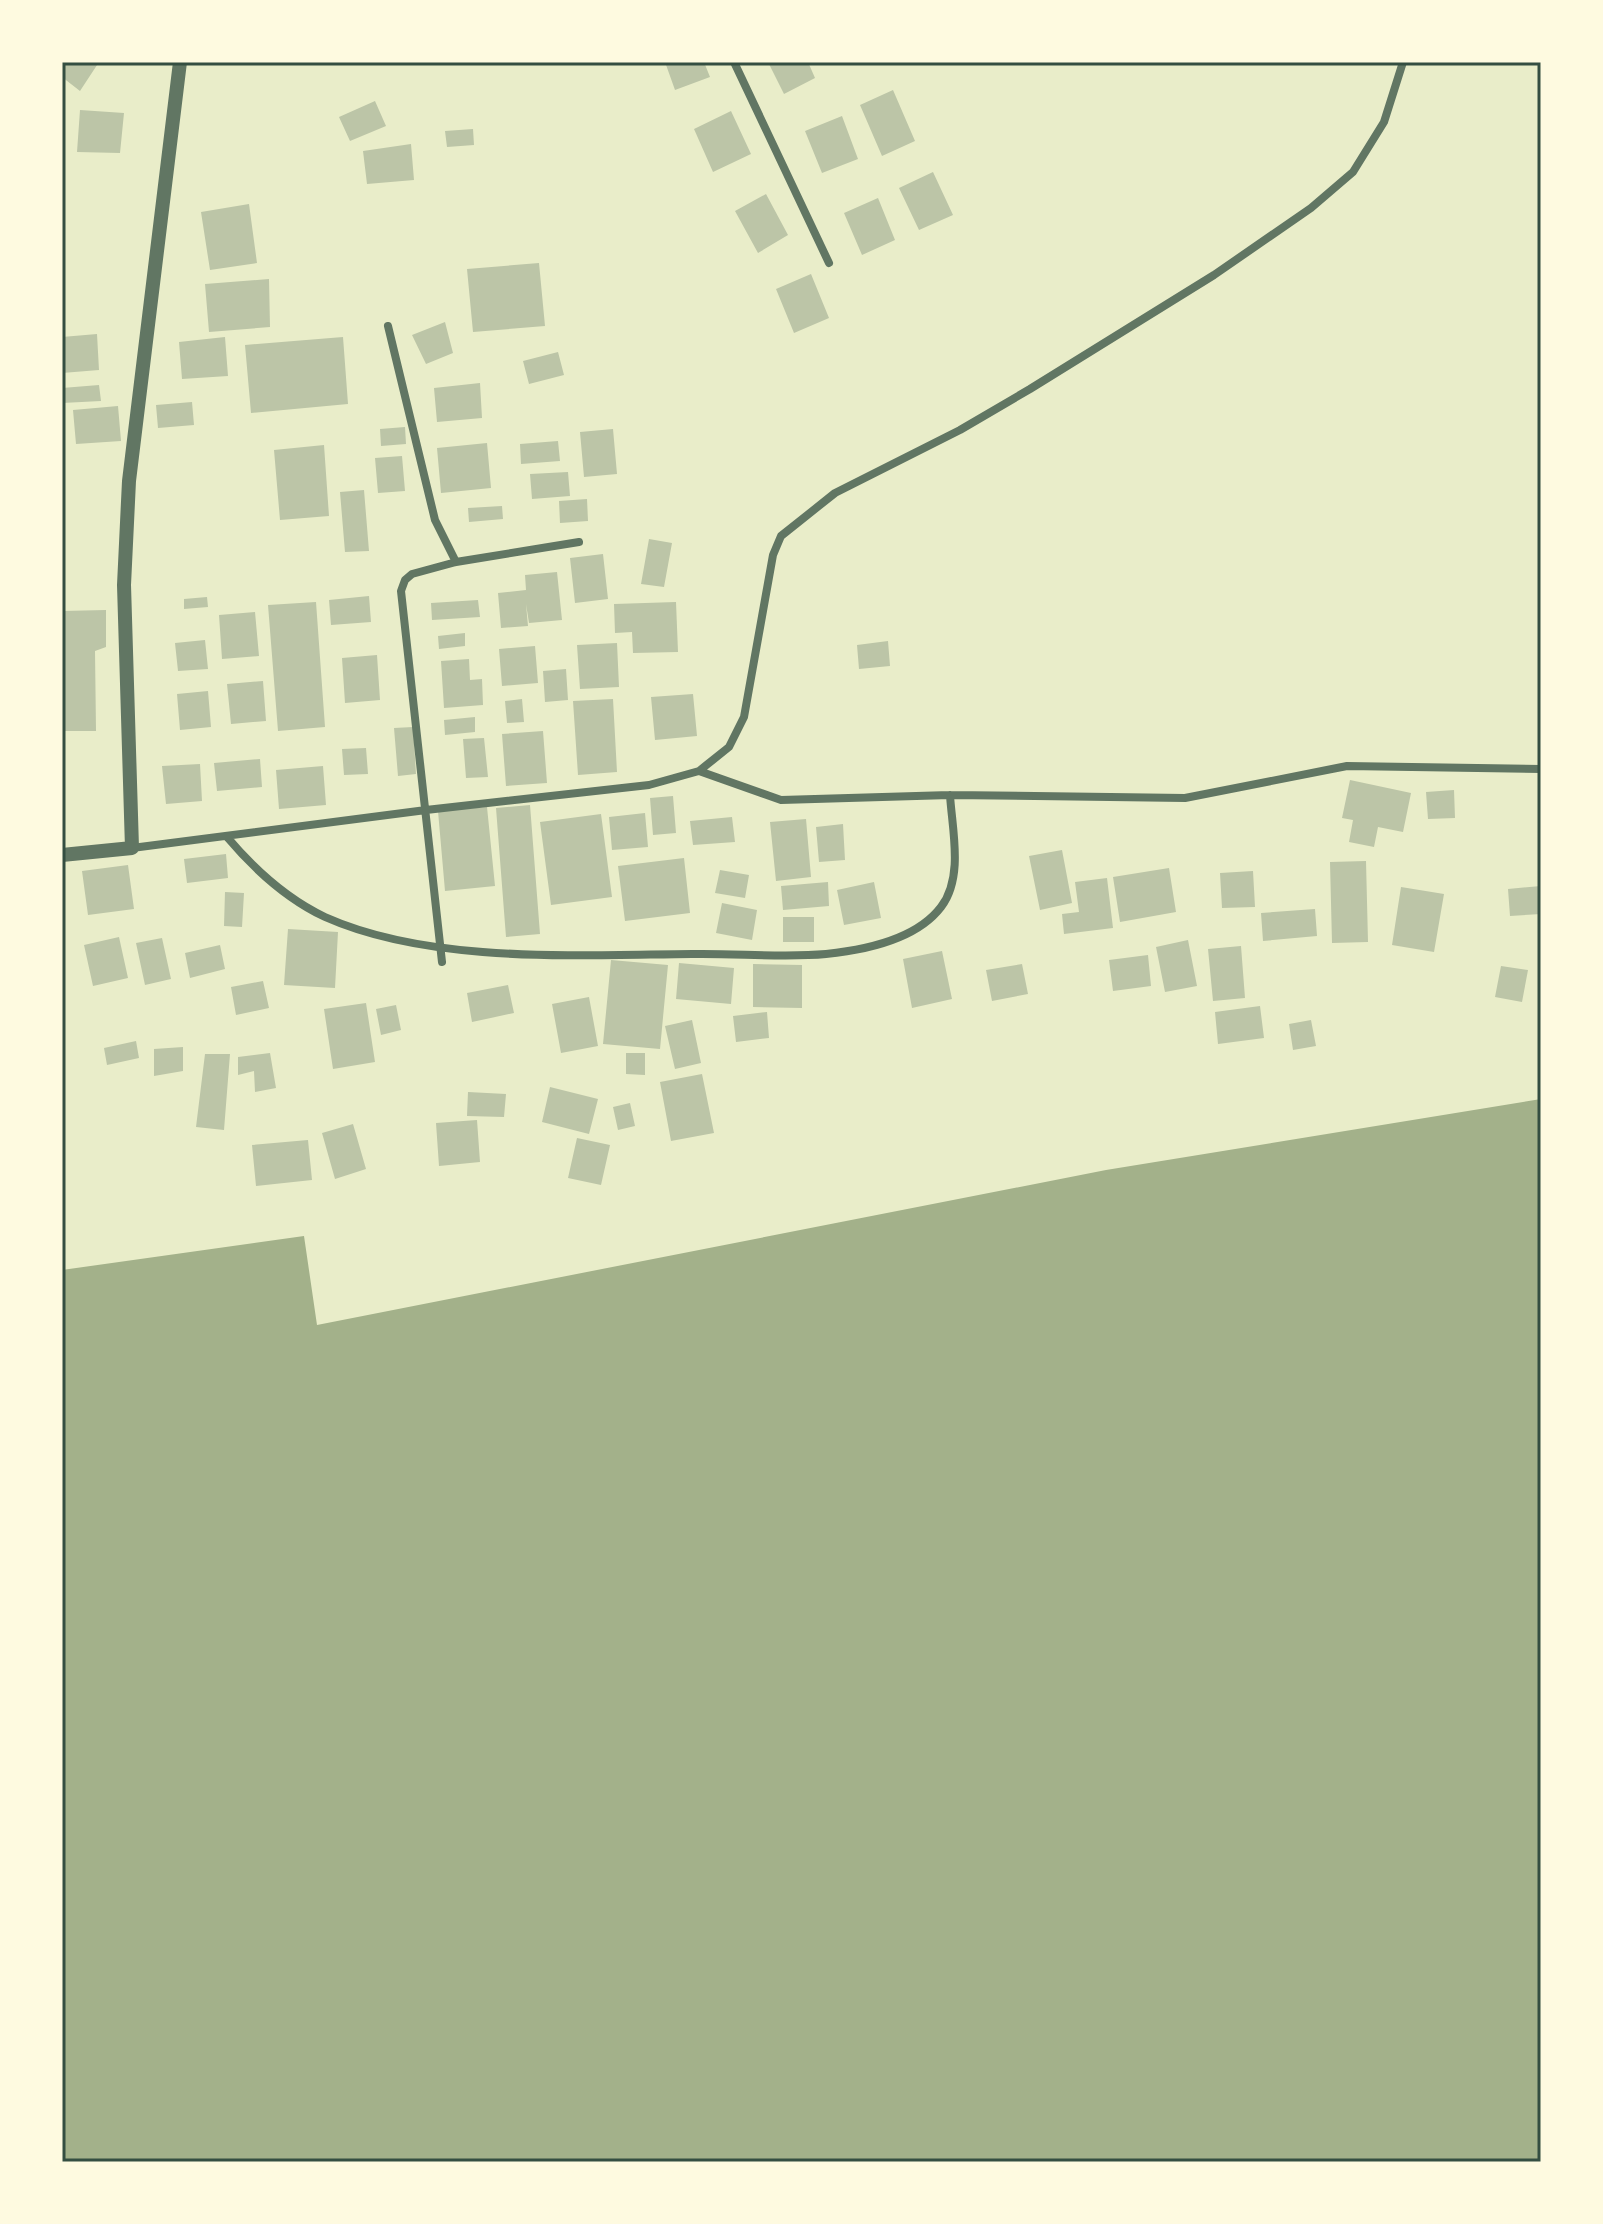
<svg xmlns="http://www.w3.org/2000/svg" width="1603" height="2224" font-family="'Alegreya Sans',sans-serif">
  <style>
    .water { fill: #a3b18a }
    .building { fill: #bcc5a7 }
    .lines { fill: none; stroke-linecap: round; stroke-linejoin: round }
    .minor { stroke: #617663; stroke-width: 8 }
    .tertiary { stroke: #617663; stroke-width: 14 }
    .neatline { fill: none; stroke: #344e41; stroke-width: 3 }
  </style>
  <rect width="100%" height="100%" fill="#e9edc9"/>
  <!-- water -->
  <path class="water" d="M1541,1099v1063h-1479v-892l242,-34 13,89 789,-155z"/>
  <!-- building -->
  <path class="building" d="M62,62h37l-19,29 -18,-14z
    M665,62h39l6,15 -35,13z
    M768,62h40l7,16 -31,16z
    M893,90l22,51 -33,15 -22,-51z
    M375,101l11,25 -36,15 -11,-24z
    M80,110l44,3 -4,40 -43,-1z
    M731,111l20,43 -38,18 -19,-43z
    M842,116l16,43 -36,14 -17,-42z
    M473,129l1,16 -27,2 -2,-16z
    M411,144l3,36 -47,4 -4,-33z
    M933,172l20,43 -34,15 -20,-42z
    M766,194l22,41 -30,18 -23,-42z
    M878,198l17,42 -33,15 -18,-42z
    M249,204l8,59 -47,7 -9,-58z
    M539,263l6,63 -72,6 -6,-63z
    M811,274l18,44 -35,15 -18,-44z
    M269,279l1,48 -61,5 -4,-48z
    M445,322l8,31 -27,11 -14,-29z
    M97,334l2,36 -37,3v-36z
    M225,337l3,39 -46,3 -3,-37z
    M343,337l5,67 -97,9 -6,-68z
    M558,352l6,23 -35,9 -6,-23z
    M480,383l2,35 -45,4 -3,-34z
    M99,385l2,16 -39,2v-15z
    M192,402l2,23 -36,3 -2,-23z
    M118,406l3,35 -45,3 -3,-34z
    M405,427l1,17 -25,2 -1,-17z
    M613,429l4,45 -33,3 -4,-45z
    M558,441l2,20 -39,3 -1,-20z
    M487,443l4,45 -50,5 -4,-45z
    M324,445l5,71 -49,4 -6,-70z
    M402,456l3,35 -27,2 -3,-35z
    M568,472l2,24 -38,3 -2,-25z
    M364,490l5,61 -24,1 -5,-60z
    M587,499l1,22 -28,2 -1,-22z
    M502,506l1,13 -34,3 -1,-14z
    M649,539l23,4 -8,44 -23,-3z
    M603,554l5,45 -33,4 -5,-45z
    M557,572l5,48 -33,3 -3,-19 2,22 -27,2 -3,-35 28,-3 -1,-15z
    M369,596l2,26 -40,3 -2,-25z
    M207,597l1,10 -24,2v-10z
    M478,600l2,17 -48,3 -1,-17z
    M316,602l9,125 -47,4 -10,-126z
    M676,602l2,50 -45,1 -1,-21 -17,1 -1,-29z
    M106,610v37l-11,4 1,80h-34v-120z
    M255,612l4,44 -37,3 -3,-44z
    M465,633v13l-26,3 -1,-13z
    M205,640l3,29 -30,2 -3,-28z
    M888,641l2,25 -31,3 -2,-24z
    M617,643l2,44 -39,2 -3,-44z
    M535,646l3,37 -36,3 -3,-37z
    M377,655l3,45 -35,3 -3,-45z
    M469,659l1,21 12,-1 1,26 -39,3 -3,-47z
    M566,669l2,31 -23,2 -2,-31z
    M263,681l3,40 -35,3 -4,-40z
    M208,691l3,36 -31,3 -3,-36z
    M693,694l4,42 -42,4 -4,-43z
    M522,699l2,23 -17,1 -2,-22z
    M613,699l4,73 -39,3 -5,-74z
    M475,717v15l-30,3 -1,-15z
    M413,727l3,47 -18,2 -4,-48z
    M543,731l4,52 -41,3 -4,-52z
    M484,738l4,39 -22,1 -3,-39z
    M366,748l2,26 -24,1 -2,-26z
    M260,759l2,28 -45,4 -3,-28z
    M200,764l2,37 -36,3 -4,-38z
    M323,766l3,39 -47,4 -3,-39z
    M1350,780l61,13 -8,39 -25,-5 -4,20 -25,-5 4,-22 -11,-2z
    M1454,790l1,28 -27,1 -2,-27z
    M673,796l3,37 -23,2 -3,-37z
    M530,805l10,129 -34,3 -10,-129z
    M487,807l8,79 -50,5 -7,-80z
    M645,813l3,34 -36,3 -3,-33z
    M601,814l11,83 -61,8 -11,-83z
    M732,817l3,25 -42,3 -3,-24z
    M806,819l5,58 -35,4 -6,-59z
    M843,824l2,36 -26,2 -3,-35z
    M1062,850l10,53 -32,7 -11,-54z
    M226,854l2,24 -41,5 -3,-24z
    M684,858l6,55 -65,8 -7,-55z
    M1366,861l2,81 -36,1 -2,-81z
    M128,865l6,44 -46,6 -6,-44z
    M1169,868l7,44 -56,10 -7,-45z
    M720,870l29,5 -4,23 -30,-5z
    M1253,871l2,36 -33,1 -2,-35z
    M1107,878l6,50 -49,6 -2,-20 17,-2 -4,-30z
    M828,882l1,24 -46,4 -2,-24z
    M874,882l7,36 -37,7 -7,-35z
    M1541,886v28l-31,2 -2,-27z
    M1401,887l43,7 -10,58 -42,-7z
    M225,892l19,1 -2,34 -18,-1z
    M722,903l35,7 -5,30 -36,-7z
    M1315,909l2,27 -54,5 -2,-28z
    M783,917h31v25h-31z
    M288,929l50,3 -3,56 -51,-3z
    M119,937l9,41 -35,8 -9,-41z
    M162,938l9,41 -26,6 -9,-42z
    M1188,940l9,46 -32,6 -9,-45z
    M220,945l5,24 -35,9 -5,-25z
    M1241,946l4,52 -32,3 -5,-52z
    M942,951l10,48 -40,9 -9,-49z
    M1148,955l3,31 -38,5 -4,-31z
    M611,960l57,5 -8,84 -57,-5z
    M679,963l55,5 -3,36 -55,-5z
    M753,964l49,1v43l-49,-1z
    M1022,964l6,30 -36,7 -6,-31z
    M1501,966l27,4 -6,32 -27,-5z
    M263,981l6,27 -33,7 -5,-28z
    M508,985l6,28 -42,9 -5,-29z
    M589,997l9,49 -37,7 -9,-49z
    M366,1003l9,59 -42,7 -9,-60z
    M396,1005l5,25 -20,5 -5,-26z
    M1260,1006l4,32 -46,6 -3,-32z
    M767,1012l2,26 -33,4 -3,-26z
    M692,1020l9,43 -26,6 -10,-43z
    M1311,1020l5,26 -23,4 -4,-26z
    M136,1041l3,17 -32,7 -3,-17z
    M183,1047v24l-29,5v-27z
    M270,1053l6,35 -21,4 -1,-21 -16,4v-18z
    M626,1053h19v22l-19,-1z
    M205,1054h25l-6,76 -28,-3z
    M702,1074l12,59 -43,8 -11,-59z
    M550,1087l48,12 -9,35 -47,-12z
    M468,1092l38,2 -2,23 -37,-1z
    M630,1103l5,23 -17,4 -5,-23z
    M477,1120l3,42 -41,4 -3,-43z
    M353,1124l13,45 -31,10 -13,-46z
    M577,1138l33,7 -9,40 -33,-7z
    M308,1140l4,40 -56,6 -4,-41z"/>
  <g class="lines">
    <!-- minor -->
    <path class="minor" d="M734,62l95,201
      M388,326l47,194 21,42
      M699,771l82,29 169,-5
      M227,837c27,32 60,62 98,80 105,47 254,38 367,37 43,-1 91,4 134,0 39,-4 90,-14 115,-47 23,-30 11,-78 9,-112l235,3 162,-32 194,3
      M132,848l294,-38 223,-25 50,-14 30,-24 15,-30 29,-162 8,-19 54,-43 125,-63 70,-41 184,-114 97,-67 42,-36 31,-50 19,-60
      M442,962l-41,-371 4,-11 7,-6 44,-12 123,-20"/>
    <!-- tertiary -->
    <path class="tertiary" d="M62,855l70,-7 -8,-263 5,-104 51,-419"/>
  </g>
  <!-- border -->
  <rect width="1603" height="2224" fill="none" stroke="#fefae0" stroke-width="128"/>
  <rect x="64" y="64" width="1475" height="2096" class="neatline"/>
</svg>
